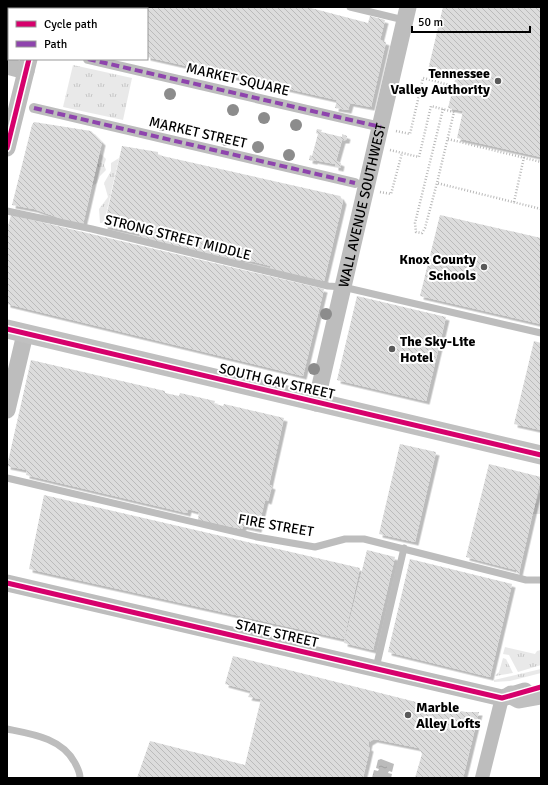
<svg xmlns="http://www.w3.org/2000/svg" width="548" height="785" font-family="Signika,sans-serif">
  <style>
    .grass { fill: url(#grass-tufts) }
    .water { fill: url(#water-ripples) }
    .building { fill: url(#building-back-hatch); filter: url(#shadow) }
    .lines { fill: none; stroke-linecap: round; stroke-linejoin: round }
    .path { stroke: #b8b8b8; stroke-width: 2.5; stroke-dasharray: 1 2; stroke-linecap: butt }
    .service { stroke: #bdbdbd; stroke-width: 7 }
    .pedestrian { stroke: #bdbdbd; stroke-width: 10 }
    .minor { stroke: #bdbdbd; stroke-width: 14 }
    .tertiary { stroke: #bdbdbd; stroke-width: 17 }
    .secondary { stroke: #c0c0c0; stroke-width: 19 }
    .quiet { stroke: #8e44ad; stroke-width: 4; stroke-dasharray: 8 4; stroke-linecap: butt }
    .cycleway-casing { stroke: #fff; stroke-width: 8 }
    .cycleway { stroke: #d6006c; stroke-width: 5 }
    .tree { fill: #8c8c8c }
    .poi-dot { fill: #595959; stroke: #fff; stroke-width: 1.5 }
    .labels { text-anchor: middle; stroke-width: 4; stroke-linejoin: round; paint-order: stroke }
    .poi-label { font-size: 14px; font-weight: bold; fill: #000; stroke: #fff; text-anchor: end }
    .street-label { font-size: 14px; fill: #000; stroke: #fff }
  </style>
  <defs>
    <pattern id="grass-tufts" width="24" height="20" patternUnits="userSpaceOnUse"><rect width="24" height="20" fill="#e9e9e9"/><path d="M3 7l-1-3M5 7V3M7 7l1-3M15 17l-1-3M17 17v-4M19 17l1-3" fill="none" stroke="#c6c6c6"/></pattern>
    <pattern id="water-ripples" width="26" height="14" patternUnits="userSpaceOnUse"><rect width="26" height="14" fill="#bbb"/><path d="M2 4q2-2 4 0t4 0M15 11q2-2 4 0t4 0" fill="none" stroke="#9f9f9f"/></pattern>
    <pattern id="building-back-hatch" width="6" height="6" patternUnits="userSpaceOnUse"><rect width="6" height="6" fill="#dcdcdc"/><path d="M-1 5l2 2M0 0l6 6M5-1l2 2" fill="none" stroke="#bbb"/></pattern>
    <filter id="shadow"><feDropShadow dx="3.5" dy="3.5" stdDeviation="0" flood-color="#0004"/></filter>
  </defs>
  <rect width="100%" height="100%" fill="#fff"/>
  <!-- grass -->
  <path class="grass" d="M73,65l59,13 -9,42 -60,-13z
    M100,153l6,6 -2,6 2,5 -6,6 -3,7 -5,3z
    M119,158l-15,65h-4l-1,-14 9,-12 -4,-14 7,-12v-8z
    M539,493h2v21h-8z
    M505,647l30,7 2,-3 4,-1v15l-23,7 -9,-17 -6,-1z
    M503,658l3,1 7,14 -18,3 4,-4z
    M541,669v4l-31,8 -16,1v-2z"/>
  <!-- water -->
  <path class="water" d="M381,759l13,5 -2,8 -3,-1 -1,2 4,1 -1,4h-19l2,-8 4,1 1,-2 -3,-1 2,-8z"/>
  <!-- building -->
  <path class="building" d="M7,7h19l-1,2h-16v32l-2,-1z
    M58,7h249l61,16 2,-7 15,4 -5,20 6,2 -15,65 -21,-4 -2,7 -13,-2 2,-8 -190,-43v-48h-90z
    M443,7h98v150l-84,-19 6,-27 -15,-3 8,-32 -28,-6z
    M34,122l57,9 11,11 -19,82 -18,-4 -31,-11 -22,-4 20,-80z
    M317,129l5,1 -1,2 21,5v-3l5,2 -1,4h-4l-6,21 5,2 -1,5 -5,-1v-3l-21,-4v1l-5,-1 1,-5 2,1 6,-22 -2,-1z
    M122,146l36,6v3l182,41 3,5 -19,80 -54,-12 1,-3 -16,-4 -14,-3 -1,2 -101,-23 1,-4 -36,-8z
    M11,215l313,74 -21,87 -296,-72v-74z
    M440,215l101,23v86l-121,-28z
    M357,296l89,21 -20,84 -89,-21z
    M534,341l7,2v87l-27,-6z
    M31,360l134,31v2l14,3 1,-3 35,8 -1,3 9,2 1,-2 60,14 -15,67 3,1 -4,15 -3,-1 -7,29 -15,-3 -1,3 -44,-9 1,-8 -11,-3 -1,4 -161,-38 1,-5 -20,-4z
    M400,444l36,8 -21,90 -36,-8z
    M489,464l52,13 -22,96 -3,-1v-2l-50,-13z
    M44,495l316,73 -16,71 -315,-70z
    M367,550l28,7 -22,93 -29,-7z
    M410,559l102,25 -22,93 -102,-25z
    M233,656l187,47 46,9h13l-16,66h-48l7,-24 -3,-6 -45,-9 -5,3 -1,5 2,1 -7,30h-226l13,-37 95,24 16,-66 -13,-2 3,-6 -26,-7z"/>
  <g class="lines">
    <!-- path -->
    <path class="path" d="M443,109l-28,114 1,9 6,1 3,-5 12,-45 104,26
      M396,131l14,3 13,-56 30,8
      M448,139l93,23
      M390,150l29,7 12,-51 23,6 -17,71
      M380,192l11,2 11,-41
      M514,202l10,-45"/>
    <!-- service -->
    <path class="service" d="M350,7l54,13
      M7,211l85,18 236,57 15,1 198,46
      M7,478l250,59 58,10 30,-8h19l162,41h15
      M376,668l28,-120
      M7,729c25,5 55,9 68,34 3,6 5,9 5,15"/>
    <!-- pedestrian -->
    <path class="pedestrian" d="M88,59l293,68
      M34,108l321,75"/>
    <!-- minor -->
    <path class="minor" d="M482,778l20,-80"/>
    <!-- tertiary -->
    <g class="tertiary">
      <path d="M41,9v-2"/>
      <path d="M7,66l19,5"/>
      <path d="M7,148l22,-89"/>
      <path id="s1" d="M316,403l92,-396"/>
      <path d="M7,410l18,-76"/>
      <path d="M7,583l495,115 23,-7"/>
    </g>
    <!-- secondary -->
    <path class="secondary" d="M7,329l534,126
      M511,695l8,4 22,-4"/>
    <!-- quiet -->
    <path class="quiet" d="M88,59l293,68
      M34,108l321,75"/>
    <defs>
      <path id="cycleway" d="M7,148l22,-89
        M7,329l534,126
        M7,583l495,115 39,-11"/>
    </defs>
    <!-- cycleway casing -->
    <use href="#cycleway" class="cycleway-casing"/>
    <!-- cycleway -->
    <use href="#cycleway" class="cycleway"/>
  </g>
  <!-- trees -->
  <g class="tree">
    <circle cx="170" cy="94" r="6"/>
    <circle cx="233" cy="110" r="6"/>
    <circle cx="264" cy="118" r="6"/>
    <circle cx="162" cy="125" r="6"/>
    <circle cx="296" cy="125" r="6"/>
    <circle cx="226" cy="140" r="6"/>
    <circle cx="258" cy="147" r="6"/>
    <circle cx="289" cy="155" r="6"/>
    <circle cx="326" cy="314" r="6"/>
    <circle cx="314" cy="369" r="6"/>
  </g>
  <!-- markers -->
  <g class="poi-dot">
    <circle cx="498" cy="81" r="4"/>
    <circle cx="484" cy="267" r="4"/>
    <circle cx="392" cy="349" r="4"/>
    <circle cx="408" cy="715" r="4"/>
  </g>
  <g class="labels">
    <!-- poi labels -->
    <g class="poi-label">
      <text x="490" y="78">Tennessee<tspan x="490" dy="16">Valley Authority</tspan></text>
      <text x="476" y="264">Knox County<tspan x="476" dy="16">Schools</tspan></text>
      <text x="400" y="346" text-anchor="start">The Sky-Lite<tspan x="400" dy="16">Hotel</tspan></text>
      <text x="416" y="712" text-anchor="start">Marble<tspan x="416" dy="16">Alley Lofts</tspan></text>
    </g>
    <!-- street labels -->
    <g class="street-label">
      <text transform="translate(238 79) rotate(13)" y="5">MARKET SQUARE</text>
      <text transform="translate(198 132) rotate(13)" y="5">MARKET STREET</text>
      <text dy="5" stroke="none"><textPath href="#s1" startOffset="203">WALL AVENUE SOUTHWEST</textPath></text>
      <text transform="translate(178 237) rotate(14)" y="5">STRONG STREET MIDDLE</text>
      <text transform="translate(277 381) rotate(13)" y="5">SOUTH GAY STREET</text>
      <text transform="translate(276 525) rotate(10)" y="5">FIRE STREET</text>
      <text transform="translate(277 633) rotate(13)" y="5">STATE STREET</text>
    </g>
  </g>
  <!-- border -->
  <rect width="548" height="785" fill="none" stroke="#000000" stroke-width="16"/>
  <!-- legend -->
  <rect x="8" y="8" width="140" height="52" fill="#ffffff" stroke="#999999"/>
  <rect x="16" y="21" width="20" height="6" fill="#d6006c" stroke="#999999"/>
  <text x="44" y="28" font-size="12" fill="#000000">Cycle path</text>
  <rect x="16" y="41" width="20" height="6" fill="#8e44ad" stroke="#999999"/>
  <text x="44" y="48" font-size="12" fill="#000000">Path</text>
  <!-- scale -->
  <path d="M412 26v6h118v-6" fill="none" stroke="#000000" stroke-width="2"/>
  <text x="418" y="26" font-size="12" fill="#000000" stroke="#ffffff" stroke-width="3" paint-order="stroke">50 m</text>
</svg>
